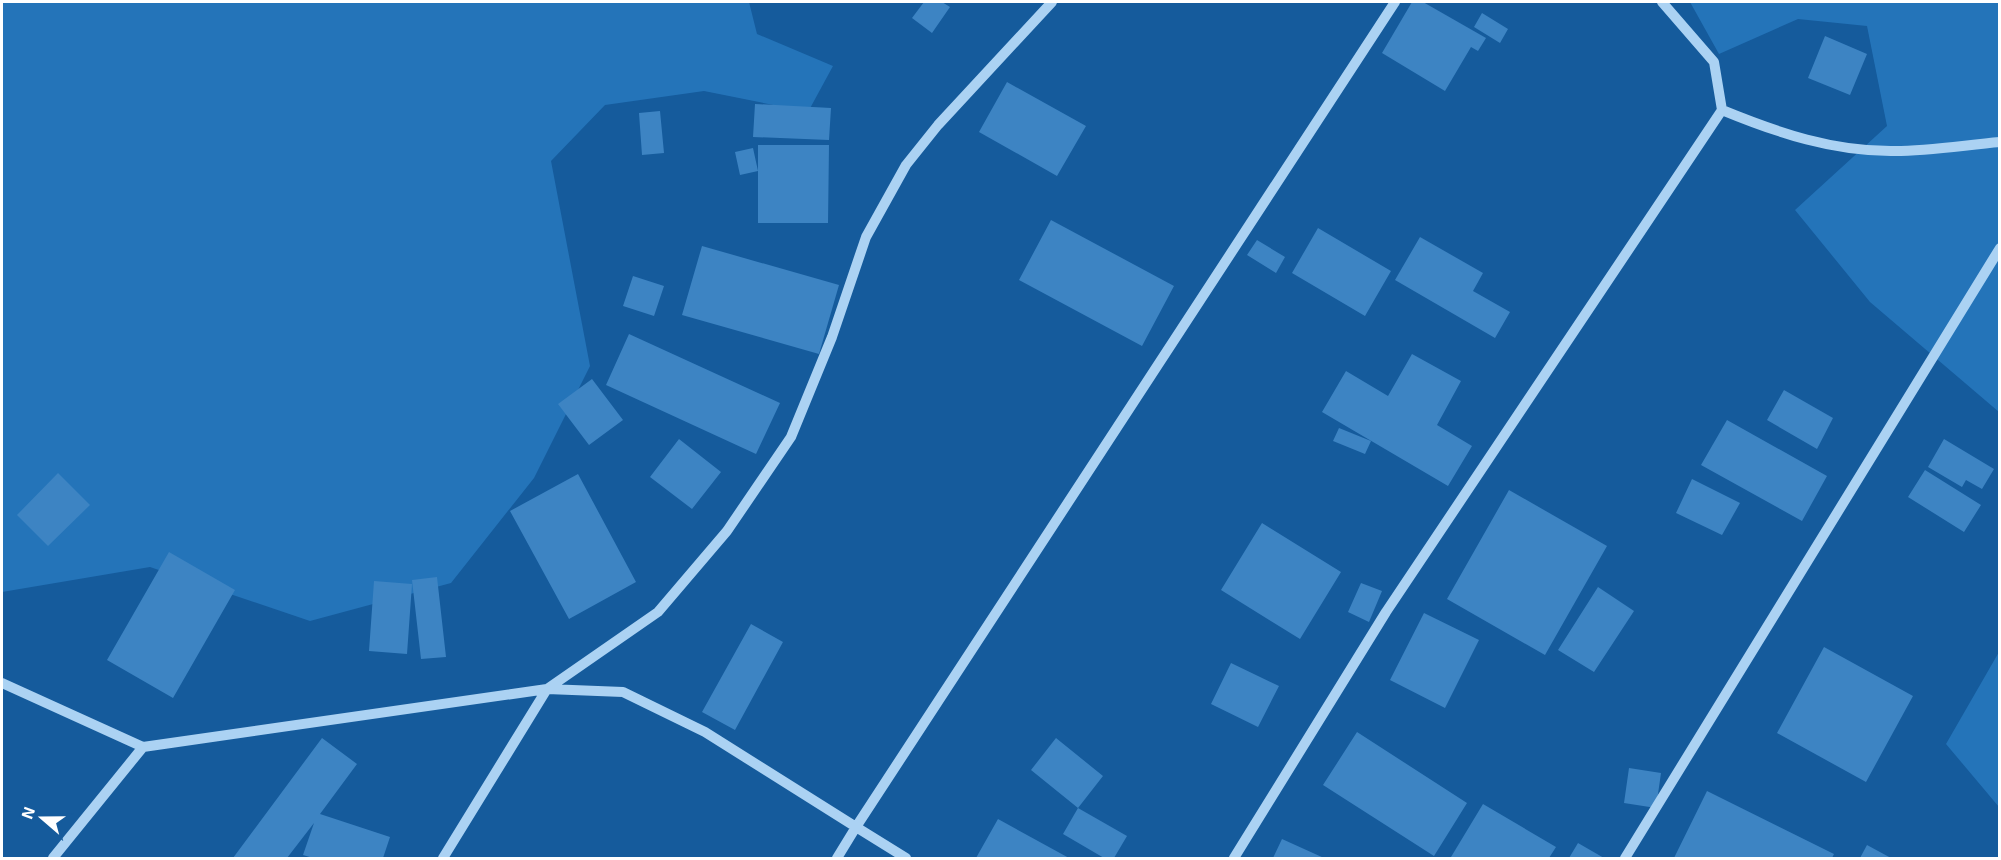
<svg xmlns="http://www.w3.org/2000/svg" width="2001" height="860" font-family="'Exo 2',sans-serif">
  <style>
    .green { fill: #2474b9 }
    .building { fill: #3d84c3 }
    .lines { fill: none; stroke-linecap: round; stroke-linejoin: round }
    .minor { stroke: #abd2f3; stroke-width: 10 }
  </style>
  <rect width="100%" height="100%" fill="#155b9c"/>
  <!-- green -->
  <path class="green" d="M2,2h747l8,32 76,32 -25,46 -104,-21 -99,14 -54,56 39,205 -56,112 -83,105 -141,38 -160,-54 -148,25z
    M1690,2h309v410l-129,-110 -75,-92 92,-84 -20,-100 -69,-7 -79,35z
    M1999,652v155l-53,-63z"/>
  <!-- building -->
  <path class="building" d="M924,2h18l8,5 -18,26 -20,-15z
    M1412,2h11l63,36 -8,13 -7,-4 -26,44 -63,-38z
    M1482,13l26,16 -8,14 -26,-16z
    M1825,36l42,18 -17,41 -42,-17z
    M1007,82l79,44 -29,50 -78,-44z
    M755,104l76,4 -2,32 -76,-3z
    M660,111l4,42 -22,2 -3,-42z
    M758,145h71l-1,78h-70v-52l-18,4 -5,-23 18,-4 5,23z
    M1051,220l123,66 -32,60 -123,-66z
    M1318,228l73,43 -26,45 -73,-43z
    M1420,237l63,36 -10,18 37,21 -15,26 -100,-58z
    M1257,240l28,17 -9,16 -29,-18z
    M702,246l137,39 -20,69 -137,-39z
    M633,276l31,10 -10,30 -31,-10z
    M629,334l151,69 -24,51 -150,-69z
    M1412,354l49,27 -24,44 35,21 -24,40 -126,-74 24,-41 42,25z
    M592,379l31,41 -34,25 -31,-41z
    M1784,390l49,28 -16,31 -50,-29z
    M1727,420l100,56 -25,45 -101,-56z
    M1339,428l32,13 -6,13 -32,-13z
    M679,439l42,33 -29,37 -42,-32z
    M1944,439l50,30 -12,20 -16,-9 -4,7 -34,-20z
    M1925,470l56,35 -17,27 -56,-35z
    M58,473l32,32 -42,41 -31,-31z
    M578,474l58,108 -67,37 -59,-108z
    M1692,479l48,24 -18,32 -46,-22z
    M1509,490l98,56 -62,109 -98,-56z
    M1262,523l79,49 -41,67 -79,-49z
    M169,552l66,38 -62,108 -66,-38z
    M437,577l9,80 -25,2 -9,-79z
    M374,581l38,3 -5,70 -38,-3z
    M1361,583l21,8 -13,31 -21,-10z
    M1598,587l36,24 -40,61 -36,-22z
    M1424,613l55,27 -34,68 -55,-28z
    M751,624l32,18 -48,88 -33,-18z
    M1824,647l89,49 -47,86 -89,-49z
    M1231,663l48,23 -21,41 -47,-23z
    M1357,732l110,71 -33,53 -111,-71z
    M322,738l35,26 -37,50 70,23 -7,21h-70l-10,-3 11,-32 -27,35h-54z
    M1056,738l47,38 -25,32 -47,-38z
    M1629,768l32,5 -5,35 -32,-5z
    M1707,791l127,63 -2,4h-158z
    M1483,804l73,43 -7,11 -98,-1z
    M1078,808l49,28 -13,22h-10l-41,-24z
    M998,819l71,39h-93z
    M1282,839l42,19h-51z
    M1578,843l26,15h-35z
    M1867,845l24,13h-31z"/>
  <g class="lines">
    <!-- minor -->
    <path class="minor" d="M1722,110c56,23 112,42 173,41 34,0 70,-6 105,-9
      M2,683l141,64 -90,111
      M143,747l404,-58 111,-77 69,-81 64,-94 41,-100 34,-100 40,-72 32,-40 114,-123
      M443,858l104,-169 76,3 82,40 151,95 -19,31
      M906,858l-50,-31 539,-825
      M1234,858l152,-246 336,-502 -8,-48 -52,-60
      M1625,858l375,-610"/>
  </g>
  <!-- border -->
  <rect width="2001" height="860" fill="none" stroke="#ffffff" stroke-width="6"/>
  <!-- north arrow -->
  <g transform="translate(42 818) rotate(290)" stroke="#155b9c" stroke-width="4.5" paint-order="stroke">
  <path d="M0-4.5L10 22L0 15L-10 22Z" fill="#ffffff"/>
  <text y="-9" font-size="16" font-weight="bold" text-anchor="middle" fill="#ffffff">N</text>
  </g>
</svg>
